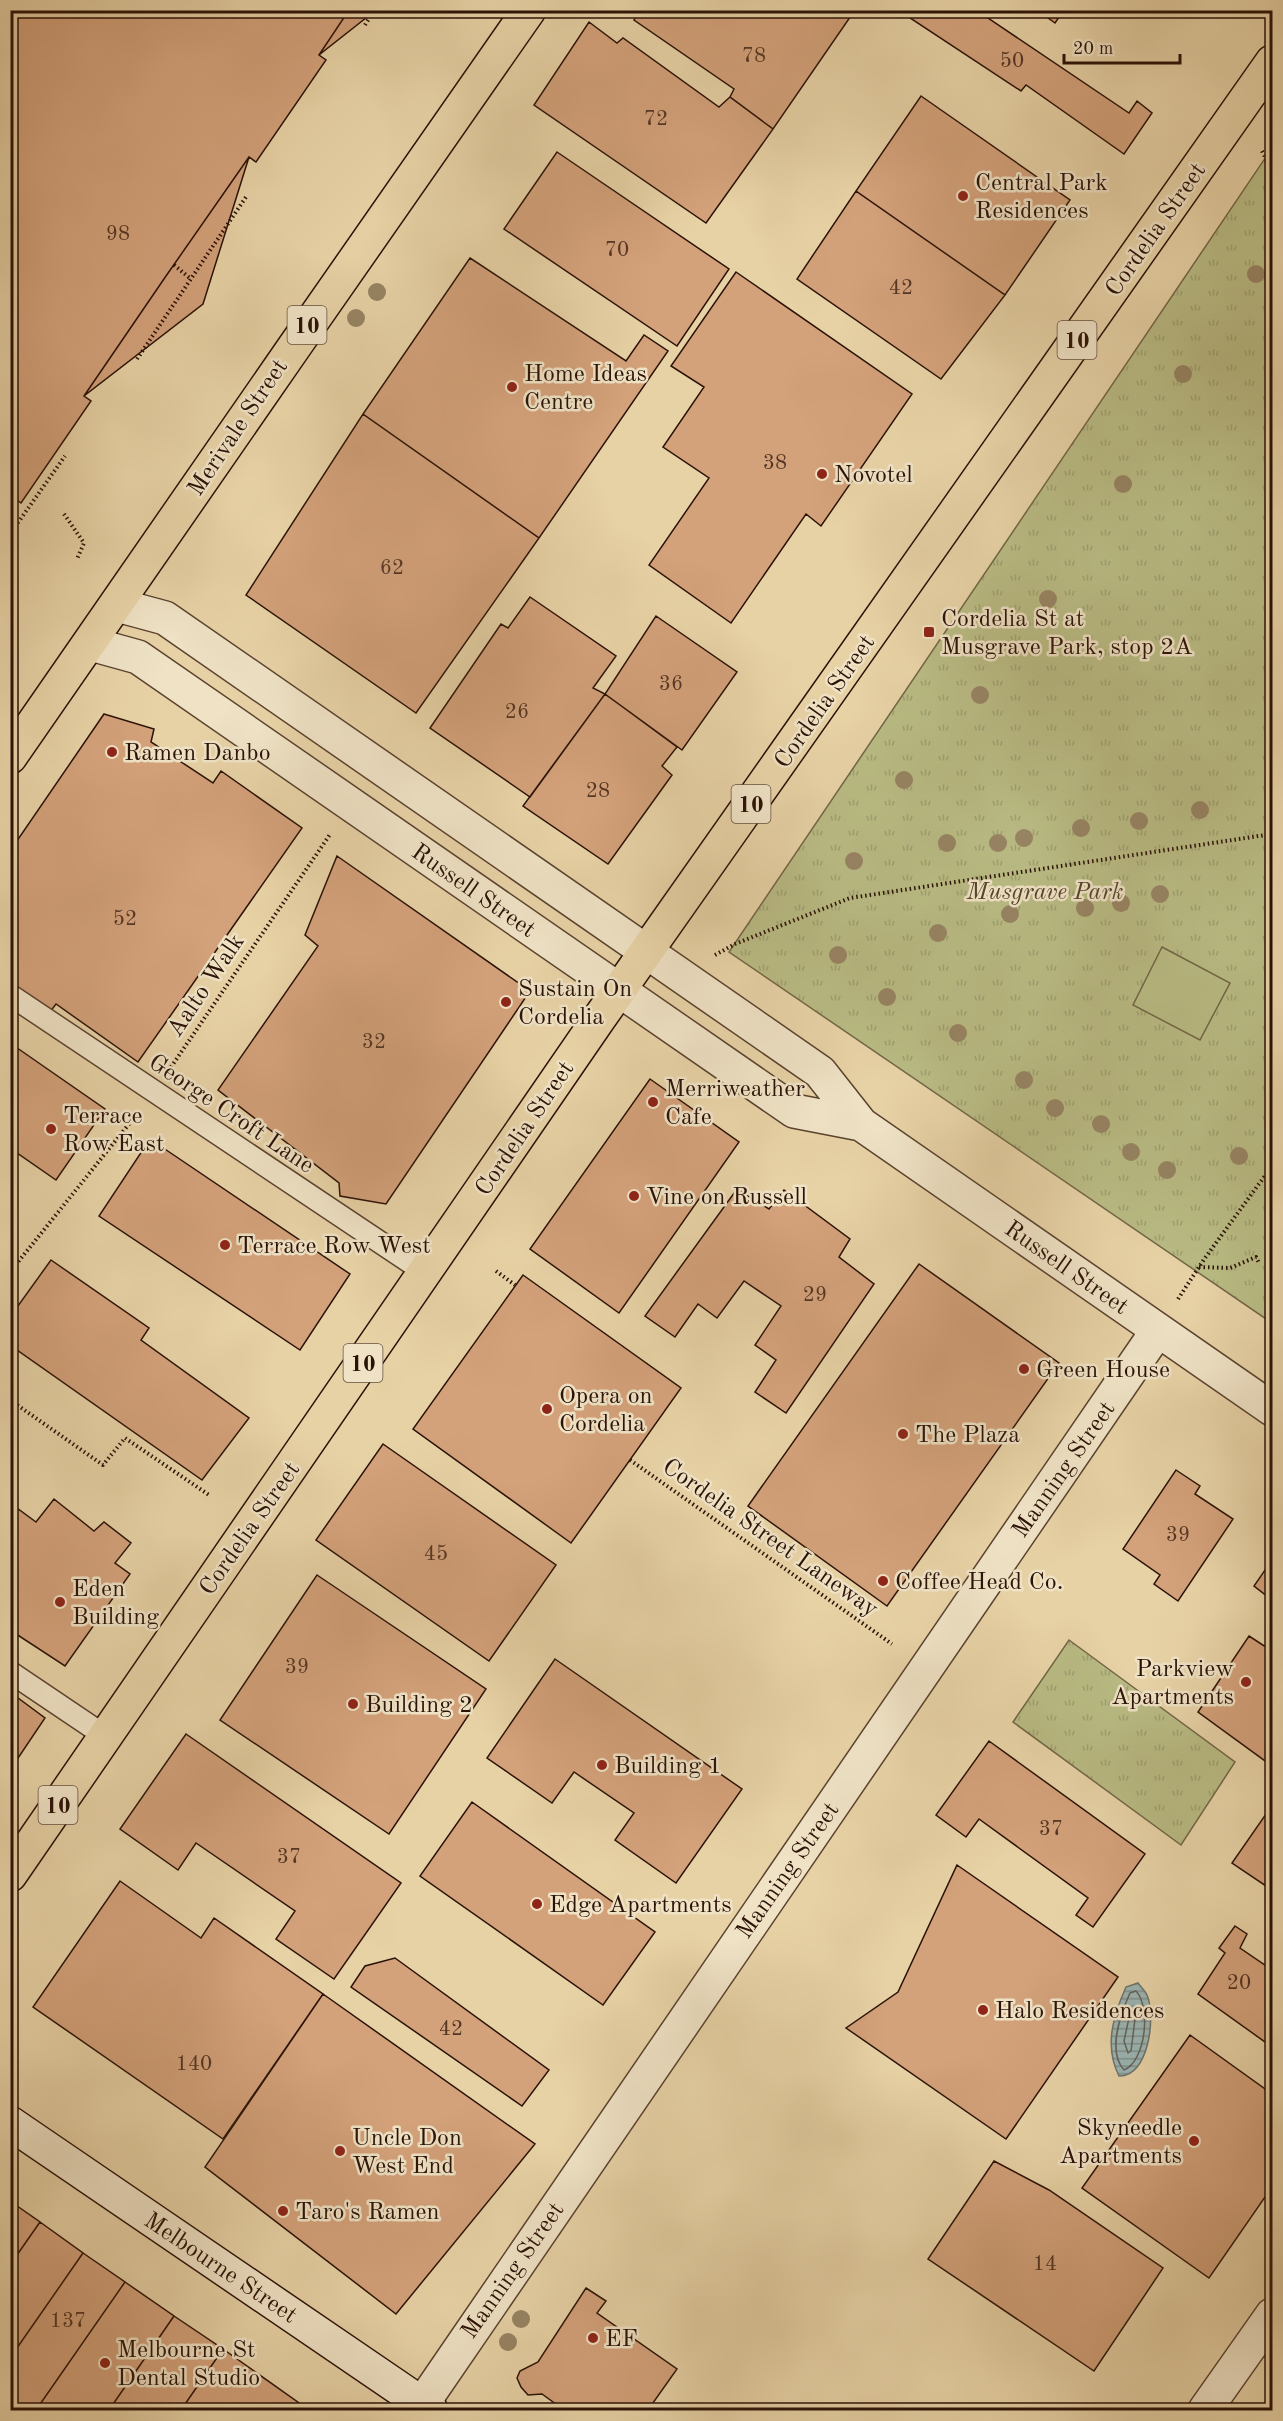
<svg xmlns="http://www.w3.org/2000/svg" width="1283" height="2421" font-family="'Old Standard TT',serif">
  <style>
    .grass { fill: url(#grass-tufts); stroke: #726646; stroke-width: 1.5 }
    .pitch { fill: #b9bb84; stroke: #726646; stroke-width: 1.5 }
    .water { fill: url(#water-rules); stroke: #6e746e; stroke-width: 1.5 }
    .lines { fill: none; stroke-linecap: round; stroke-linejoin: round }
    .shore { stroke: #63645d; stroke-width: 1.5 }
    .building { fill: #d3a17a; stroke: #2b1207; stroke-width: 1.5 }
    .lane-casing { stroke: #5a422f; stroke-width: 24 }
    .street-casing { stroke: #5a422f; stroke-width: 36 }
    .secondary-casing { stroke: #2b1207; stroke-width: 36 }
    .primary-casing { stroke: #2b1207; stroke-width: 36 }
    .path { stroke: #2b1207; stroke-width: 4; stroke-dasharray: 1.5 3; stroke-linecap: butt }
    .lane { stroke: #efe2c5; stroke-width: 21 }
    .street { stroke: #efe2c5; stroke-width: 33 }
    .secondary { stroke: #efe2c5; stroke-width: 33 }
    .primary { stroke: #e7d2a6; stroke-width: 33 }
    .tree { fill: #978463 }
    .poi-dot { fill: #8f2418; stroke: #efe2c5; stroke-width: 2 }
    .labels { text-anchor: middle; stroke-width: 5; stroke-linejoin: round; paint-order: stroke }
    .number-label { font-size: 21px; fill: #553624 }
    .shield { fill: #efe2c5; stroke: #665040; stroke-width: 1.5 }
    .shield-label { font-size: 22px; font-weight: bold; fill: #2b1207 }
    .poi-label { font-size: 24px; fill: #2b1207; stroke: #efe2c5; text-anchor: start }
    .street-label { font-size: 24px; fill: #2b1207; stroke: #efe2c5 }
    .park-label { font-size: 24px; font-style: italic; fill: #56452c; stroke: #efe2c5 }
  </style>
  <defs>
    <pattern id="grass-tufts" width="24" height="20" patternUnits="userSpaceOnUse" patternTransform="scale(1.5)"><rect width="24" height="20" fill="#b9bb84"/><path d="M3 7l-1-3M5 7V3M7 7l1-3M15 17l-1-3M17 17v-4M19 17l1-3" fill="none" stroke="#9fa070"/></pattern>
    <pattern id="water-rules" width="6" height="5" patternUnits="userSpaceOnUse" patternTransform="scale(1.5)"><rect width="6" height="5" fill="#9bb5b3"/><path d="M0 2.5h6" fill="none" stroke="#7f9290"/></pattern>
  </defs>
  <rect width="100%" height="100%" fill="#e7d2a6"/>
  <filter id="stains"><feTurbulence type="fractalNoise" baseFrequency=".00333" numOctaves="4"/><feColorMatrix values="0 0 0 0 .2 0 0 0 0 .09 0 0 0 0 .02 0 0 0 .5 -.17"/></filter>
  <radialGradient id="worn" r=".72"><stop offset=".6" stop-color="#630" stop-opacity="0"/><stop offset="1" stop-color="#630" stop-opacity=".3"/></radialGradient>
  <!-- grass -->
  <path class="grass" d="M1272,148v1175l-543,-371z
    M1069,1640l166,122 -54,83 -168,-123z"/>
  <!-- pitch -->
  <path class="pitch" d="M1162,947l68,36 -30,57 -67,-35z"/>
  <!-- water -->
  <path class="water" d="M1138,1983c3,4 7,8 9,12 9,21 2,82 -28,81 -15,-30 -6,-60 7,-89z"/>
  <g class="lines">
    <!-- shore -->
    <path class="shore" d="M1136,1991c15,16 10,70 -12,79 -17,-19 -3,-57 6,-77z
      M1131,2009l5,2 -5,40 -3,2 -4,-12z"/>
  </g>
  <!-- building -->
  <path class="building" d="M10,10h366l-57,45 7,5 -70,102 -7,-5 -46,147 -119,92 7,5 -70,102 -7,-5 -4,11z
    M349,10h27l-57,45z
    M633,10h222l-82,119 -43,-32 4,-8 -100,-69 4,-7z
    M906,10h70l153,103 8,-12 15,12 -28,41 -98,-69 -5,6 -117,-77z
    M1037,10h27l-9,13z
    M589,22l28,21 6,-5 96,69 11,-10 43,32 -67,94 -172,-118z
    M921,96l149,104 -65,95 -149,-104z
    M557,152l172,117 -52,77 -173,-117z
    M249,157l-46,147 -119,92 82,-120z
    M856,191l149,104 -64,84 -144,-100z
    M470,258l156,103 18,-26 24,16 -129,187 -176,-124z
    M736,272l176,122 -91,132 -15,-12 -75,109 -82,-58 60,-87 -46,-31 41,-60 -33,-21z
    M363,414l176,124 -123,175 -170,-118z
    M530,597l86,59 -23,32 12,6 -75,103 -100,-69 71,-104 7,4z
    M656,616l81,56 -55,78 -77,-56z
    M605,694l72,53 -15,19 10,9 -64,89 -85,-58z
    M104,714l50,15 -3,13 62,41 8,-12 81,57 -164,234 -82,-58 -6,8 -40,-28v-133z
    M337,856l193,135 -144,213 -46,-8 -1,-13 -121,-93 100,-144 -13,-11z
    M10,1043l95,66 -49,71 -46,-32z
    M650,1079l89,63 -120,171 -89,-64z
    M150,1139l200,135 -50,76 -201,-134z
    M737,1189l32,20 15,-19 66,49 -11,18 35,27 -88,129 -31,-21 21,-32 -21,-15 26,-39 -37,-25 -27,37 -19,-14 -23,33 -30,-21z
    M51,1260l98,68 -8,12 108,78 -47,62 -192,-135v-28z
    M919,1264l140,99 -172,243 -139,-100z
    M523,1275l158,113 -110,155 -158,-114z
    M383,1444l173,121 -67,96 -173,-121z
    M1176,1470l24,16 -5,8 38,25 -55,82 -24,-17 6,-9 -37,-26z
    M54,1499l40,32 10,-9 27,21 -16,20 15,11 -65,92 -55,-36v-127l26,19z
    M1272,1560v40l-18,-14z
    M317,1575l169,114 -97,145 -169,-114z
    M1249,1636l23,15v115l-74,-54z
    M555,1659l187,130 -66,94 -61,-43 19,-27 -60,-41 -22,31 -65,-45z
    M14,1695l31,23 -35,52v-68z
    M186,1734l215,149 -67,96 -58,-40 19,-28 -99,-68 -18,27 -58,-41z
    M989,1741l156,113 -52,73 -17,-12 12,-17 -109,-79 -13,18 -30,-22z
    M472,1802l183,130 -52,73 -183,-129z
    M1266,1814l6,5v71l-40,-27z
    M957,1865l161,112 -112,162 -160,-111 52,-36z
    M120,1881l81,57 13,-20 109,76 -100,145 -190,-132z
    M1235,1926l12,8 -7,14 32,22v77l-74,-53 27,-41 -6,-5z
    M395,1958l154,112 -27,36 -171,-119 14,-21z
    M323,1994l212,150 -139,170 -191,-147z
    M1190,2035l82,59v93l-63,91 -127,-90z
    M994,2161l55,29 114,78 -69,103 -166,-112z
    M10,2201l30,21 -30,43z
    M40,2222l43,31 -73,105v-93z
    M83,2253l42,29 -89,128h-26v-52z
    M125,2282l49,34 -65,94h-73z
    M586,2288l20,13 -9,12 80,56 -29,41h-84l-22,-16 -14,1 -7,-8 -4,-9 3,-7 18,-9z
    M174,2316l49,33 -42,61h-72z
    M223,2349l86,61h-128z"/>
  <g class="lines">
    <defs>
      <path id="lane" d="M10,995l416,278
        M10,1672l95,64"/>
      <path id="street" d="M117,605l48,13 655,454 41,52 411,285
        M91,644l47,13 656,454 67,13
        M418,2410l740,-1080
        M1205,2410l67,-95"/>
      <path id="secondary" d="M10,2123l421,287"/>
      <path id="primary" d="M10,757c174,-249 344,-499 519,-747
        M10,1875l588,-855 674,-958"/>
    </defs>
    <!-- lane casing -->
    <use href="#lane" class="lane-casing"/>
    <!-- street casing -->
    <use href="#street" class="street-casing"/>
    <!-- secondary casing -->
    <use href="#secondary" class="secondary-casing"/>
    <!-- primary casing -->
    <use href="#primary" class="primary-casing"/>
    <!-- path -->
    <path class="path" d="M365,25l9,-15
      M1262,151l10,20
      M174,265l17,14
      M137,359l109,-162
      M64,514l20,29 -7,16
      M10,534l55,-78
      M715,955l20,-11 115,-46 422,-64
      M171,1067l160,-234
      M1199,1267l31,1 26,-11 3,6
      M496,1271l19,14
      M10,1272l127,-158
      M1178,1299l27,-41 67,-92
      M10,1400l93,65 22,-27 84,57
      M630,1460l262,184"/>
    <!-- lane -->
    <use href="#lane" class="lane"/>
    <!-- street -->
    <use href="#street" class="street"/>
    <!-- secondary -->
    <use href="#secondary" class="secondary"/>
    <!-- primary -->
    <use href="#primary" class="primary"/>
  </g>
  <!-- trees -->
  <g class="tree">
    <circle cx="1256" cy="274" r="9"/>
    <circle cx="377" cy="292" r="9"/>
    <circle cx="356" cy="318" r="9"/>
    <circle cx="1183" cy="374" r="9"/>
    <circle cx="1123" cy="484" r="9"/>
    <circle cx="1048" cy="599" r="9"/>
    <circle cx="980" cy="695" r="9"/>
    <circle cx="904" cy="780" r="9"/>
    <circle cx="1200" cy="810" r="9"/>
    <circle cx="1139" cy="821" r="9"/>
    <circle cx="1081" cy="828" r="9"/>
    <circle cx="1024" cy="838" r="9"/>
    <circle cx="947" cy="843" r="9"/>
    <circle cx="998" cy="843" r="9"/>
    <circle cx="854" cy="861" r="9"/>
    <circle cx="1160" cy="894" r="9"/>
    <circle cx="1121" cy="903" r="9"/>
    <circle cx="1085" cy="908" r="9"/>
    <circle cx="1010" cy="914" r="9"/>
    <circle cx="938" cy="933" r="9"/>
    <circle cx="838" cy="955" r="9"/>
    <circle cx="887" cy="997" r="9"/>
    <circle cx="958" cy="1033" r="9"/>
    <circle cx="1024" cy="1080" r="9"/>
    <circle cx="1055" cy="1108" r="9"/>
    <circle cx="1101" cy="1124" r="9"/>
    <circle cx="1131" cy="1152" r="9"/>
    <circle cx="1239" cy="1156" r="9"/>
    <circle cx="1167" cy="1170" r="9"/>
    <circle cx="521" cy="2319" r="9"/>
    <circle cx="508" cy="2342" r="9"/>
  </g>
  <!-- markers -->
  <g class="poi-dot">
    <circle cx="963" cy="196" r="6"/>
    <circle cx="512" cy="387" r="6"/>
    <circle cx="822" cy="474" r="6"/>
    <rect x="923" y="626" width="12" height="12" rx="3"/>
    <circle cx="112" cy="752" r="6"/>
    <circle cx="506" cy="1002" r="6"/>
    <circle cx="653" cy="1102" r="6"/>
    <circle cx="51" cy="1129" r="6"/>
    <circle cx="634" cy="1196" r="6"/>
    <circle cx="225" cy="1245" r="6"/>
    <circle cx="1024" cy="1369" r="6"/>
    <circle cx="547" cy="1409" r="6"/>
    <circle cx="903" cy="1434" r="6"/>
    <circle cx="883" cy="1581" r="6"/>
    <circle cx="60" cy="1602" r="6"/>
    <circle cx="1246" cy="1682" r="6"/>
    <circle cx="353" cy="1704" r="6"/>
    <circle cx="602" cy="1765" r="6"/>
    <circle cx="537" cy="1904" r="6"/>
    <circle cx="983" cy="2010" r="6"/>
    <circle cx="1194" cy="2141" r="6"/>
    <circle cx="340" cy="2151" r="6"/>
    <circle cx="283" cy="2211" r="6"/>
    <circle cx="593" cy="2338" r="6"/>
    <circle cx="105" cy="2363" r="6"/>
  </g>
  <g class="labels">
    <!-- number labels -->
    <g class="number-label">
      <text x="754" y="62">78</text>
      <text x="1012" y="67">50</text>
      <text x="656" y="125">72</text>
      <text x="118" y="240">98</text>
      <text x="617" y="256">70</text>
      <text x="901" y="294">42</text>
      <text x="775" y="469">38</text>
      <text x="392" y="574">62</text>
      <text x="671" y="690">36</text>
      <text x="517" y="718">26</text>
      <text x="598" y="797">28</text>
      <text x="125" y="925">52</text>
      <text x="374" y="1048">32</text>
      <text x="815" y="1301">29</text>
      <text x="1178" y="1541">39</text>
      <text x="436" y="1560">45</text>
      <text x="297" y="1673">39</text>
      <text x="1051" y="1835">37</text>
      <text x="289" y="1863">37</text>
      <text x="1239" y="1989">20</text>
      <text x="451" y="2035">42</text>
      <text x="194" y="2070">140</text>
      <text x="1045" y="2270">14</text>
      <text x="68" y="2327">137</text>
    </g>
    <!-- shield labels -->
    <g class="shield">
      <rect x="287.5" y="306" width="39" height="38" rx="4.5"/>
      <rect x="1057.5" y="321" width="39" height="38" rx="4.5"/>
      <rect x="731.5" y="785" width="39" height="38" rx="4.5"/>
      <rect x="343.5" y="1344" width="39" height="38" rx="4.5"/>
      <rect x="38.5" y="1786" width="39" height="38" rx="4.5"/>
    </g>
    <g class="shield-label">
      <text x="307" y="333">10</text>
      <text x="1077" y="348">10</text>
      <text x="751" y="812">10</text>
      <text x="363" y="1371">10</text>
      <text x="58" y="1813">10</text>
    </g>
    <!-- poi labels -->
    <g class="poi-label">
      <text x="975" y="190">Central Park<tspan x="975" dy="28">Residences</tspan></text>
      <text x="524" y="381">Home Ideas<tspan x="524" dy="28">Centre</tspan></text>
      <text x="834" y="482">Novotel</text>
      <text x="941" y="626">Cordelia St at<tspan x="941" dy="28">Musgrave Park, stop 2A</tspan></text>
      <text x="124" y="760">Ramen Danbo</text>
      <text x="518" y="996">Sustain On<tspan x="518" dy="28">Cordelia</tspan></text>
      <text x="665" y="1096">Merriweather<tspan x="665" dy="28">Cafe</tspan></text>
      <text x="63" y="1123">Terrace<tspan x="63" dy="28">Row East</tspan></text>
      <text x="646" y="1204">Vine on Russell</text>
      <text x="237" y="1253">Terrace Row West</text>
      <text x="1036" y="1377">Green House</text>
      <text x="559" y="1403">Opera on<tspan x="559" dy="28">Cordelia</tspan></text>
      <text x="915" y="1442">The Plaza</text>
      <text x="895" y="1589">Coffee Head Co.</text>
      <text x="72" y="1596">Eden<tspan x="72" dy="28">Building</tspan></text>
      <text x="1234" y="1676" text-anchor="end">Parkview<tspan x="1234" dy="28">Apartments</tspan></text>
      <text x="365" y="1712">Building 2</text>
      <text x="614" y="1773">Building 1</text>
      <text x="549" y="1912">Edge Apartments</text>
      <text x="995" y="2018">Halo Residences</text>
      <text x="1182" y="2135" text-anchor="end">Skyneedle<tspan x="1182" dy="28">Apartments</tspan></text>
      <text x="352" y="2145">Uncle Don<tspan x="352" dy="28">West End</tspan></text>
      <text x="295" y="2219">Taro's Ramen</text>
      <text x="605" y="2346">EF</text>
      <text x="117" y="2357">Melbourne St<tspan x="117" dy="28">Dental Studio</tspan></text>
    </g>
    <!-- street labels -->
    <g class="street-label">
      <text transform="translate(1155 229) rotate(-55)" y="8">Cordelia Street</text>
      <text transform="translate(237 427) rotate(-56)" y="8">Merivale Street</text>
      <text transform="translate(824 701) rotate(-55)" y="8">Cordelia Street</text>
      <text transform="translate(474 890) rotate(35)" y="8">Russell Street</text>
      <text transform="translate(205 985) rotate(-56)" y="8">Aalto Walk</text>
      <text transform="translate(232 1113) rotate(34)" y="8">George Croft Lane</text>
      <text transform="translate(524 1128) rotate(-56)" y="8">Cordelia Street</text>
      <text transform="translate(1067 1267) rotate(35)" y="8">Russell Street</text>
      <text transform="translate(1063 1469) rotate(-55)" y="8">Manning Street</text>
      <text transform="translate(249 1528) rotate(-55)" y="8">Cordelia Street</text>
      <text transform="translate(771 1537) rotate(35)" y="8">Cordelia Street Laneway</text>
      <text transform="translate(787 1870) rotate(-55)" y="8">Manning Street</text>
      <text transform="translate(221 2267) rotate(34)" y="8">Melbourne Street</text>
      <text transform="translate(512 2270) rotate(-55)" y="8">Manning Street</text>
    </g>
    <!-- park labels -->
    <g class="park-label">
      <text x="1045" y="899">Musgrave Park</text>
    </g>
  </g>
  <!-- margin -->
  <rect width="1283" height="2421" fill="none" stroke="#e7d2a6" stroke-width="36"/>
  <rect x="12" y="12" width="1259" height="2397" fill="none" stroke="#2b1207" stroke-width="3"/>
  <rect x="18" y="18" width="1247" height="2385" fill="none" stroke="#2b1207" stroke-width="1.5"/>
  <!-- scale -->
  <path d="M1064 54v9h116v-9" fill="none" stroke="#2b1207" stroke-width="3"/>
  <text x="1073" y="54" font-size="18" fill="#2b1207" stroke="#efe2c5" stroke-width="4.5" paint-order="stroke">20 m</text>
  <rect width="100%" height="100%" filter="url(#stains)"/>
  <rect width="100%" height="100%" fill="url(#worn)"/>
</svg>
